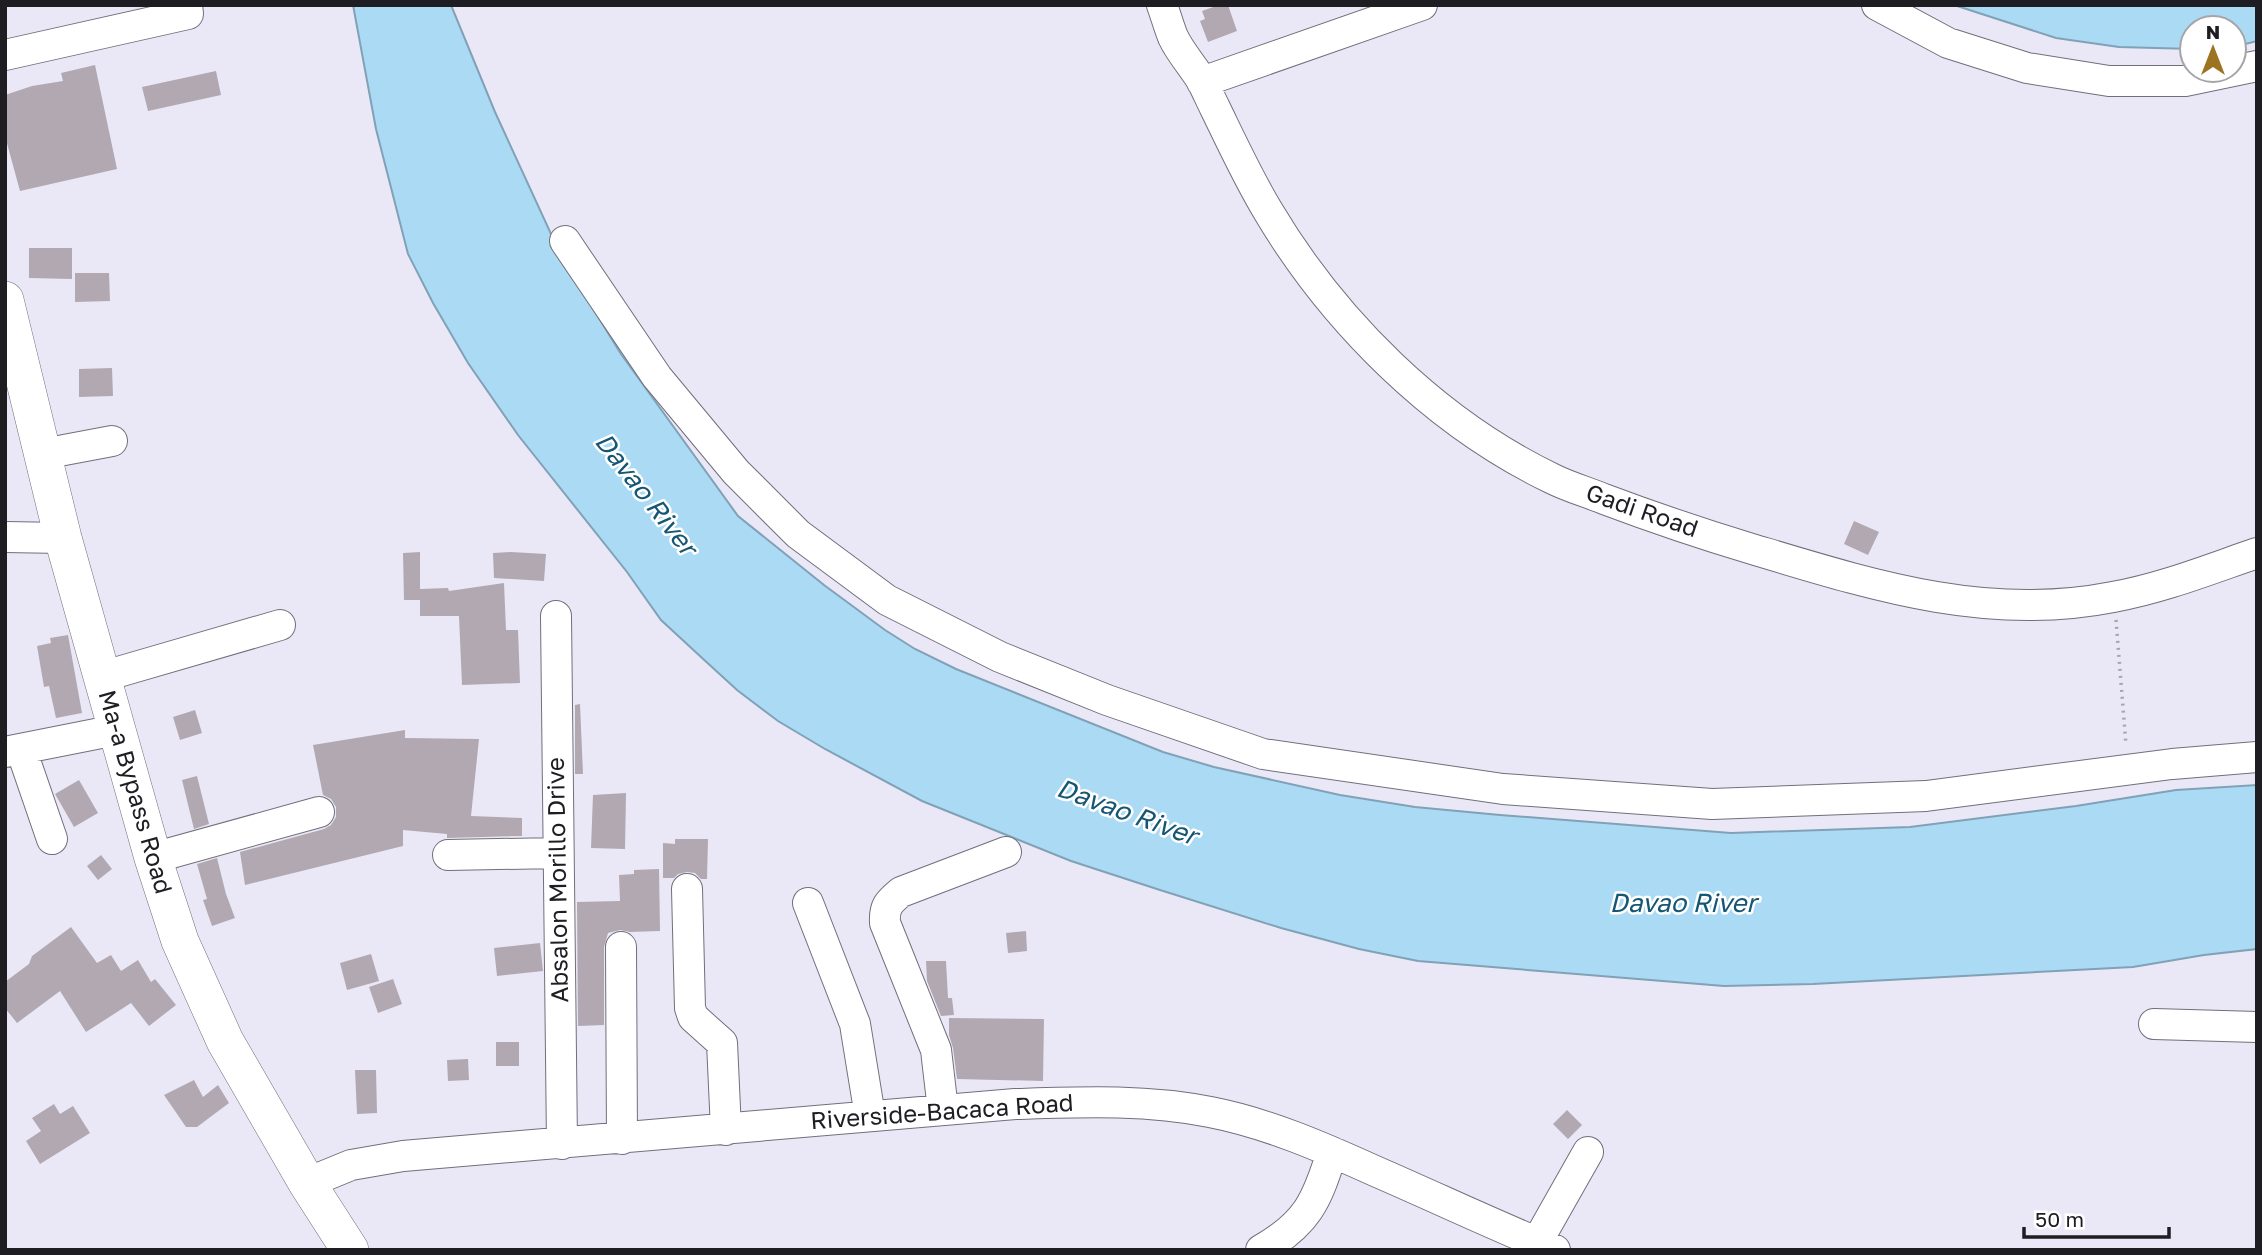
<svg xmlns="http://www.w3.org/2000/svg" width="2262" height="1255" font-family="'Golos Text',sans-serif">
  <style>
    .water { fill: #abdaf5; stroke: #81a1b6; stroke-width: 2 }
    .building { fill: #b1a8b2 }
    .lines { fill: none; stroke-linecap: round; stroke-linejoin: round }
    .minor-casing { stroke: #716f7b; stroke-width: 32 }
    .major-casing { stroke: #716f7b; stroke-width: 38 }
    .path { stroke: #a7a5b0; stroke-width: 3.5; stroke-dasharray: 2 5; stroke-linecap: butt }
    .minor { stroke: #fff; stroke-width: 30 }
    .major { stroke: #fff; stroke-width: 37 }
    .labels { text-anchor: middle; stroke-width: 5; stroke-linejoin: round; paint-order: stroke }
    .street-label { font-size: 24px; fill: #1e1d22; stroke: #fff }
    .water-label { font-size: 26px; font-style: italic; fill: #165675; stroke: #fff }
  </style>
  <rect width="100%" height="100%" fill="#eae8f6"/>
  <!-- water -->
  <path class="water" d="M353,5h98l44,107 68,148 58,94 117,162 86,69 61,45 30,19 41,20 207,83 51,15 126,28 75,12 85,8 231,18 179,-6 166,-21 100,-16 81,-5v164l-53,6 -71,12 -320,17 -89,2 -306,-25 -59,-12 -78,-21 -121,-38 -89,-29 -149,-60 -97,-52 -47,-28 -41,-31 -36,-33 -40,-37 -34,-48 -109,-137 -50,-72 -35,-60 -25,-49 -32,-125z
    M1954,5h303v36l-23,6v-19h-42v21l-73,-2 -63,-9z"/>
  <!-- building -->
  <path class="building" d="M1219,5h9l9,26 -29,11 -8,-21 5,-2 -3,-8z
    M95,65l22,104 -97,22 -15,-55v-41l27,-9 31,-5 -2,-8z
    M216,71l5,24 -73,16 -6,-24z
    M29,248h43v31l-43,-1z
    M75,273h34l1,28 -35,1z
    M112,368l1,28 -34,1v-28z
    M1854,521l25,11 -11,23 -24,-11z
    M420,552v48h-16l-1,-47z
    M511,552l35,2 -2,27 -50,-3 -1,-25z
    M504,583l2,47h12l2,53 -58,2 -3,-69h-39v-27l28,-1 1,3z
    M68,635l14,78 -26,5 -7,-32 -5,1 -7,-41 14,-3 -1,-5z
    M580,704l3,70h-8v-69z
    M195,710l7,23 -22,7 -7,-23z
    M405,730v8l74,1 -8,77 51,2v18l-75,2v-4l-44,-4v16l-158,39 -5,-33 84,-23 7,-4 5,-8v-10l-5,-8 -8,-4 -10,-50z
    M197,776l12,48 -15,5 -12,-49z
    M79,780l19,33 -24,14 -19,-33z
    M626,793l-1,56 -34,-1 2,-53z
    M675,839h33l-1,40h-6l-6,-6 -8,-1 -9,2 -4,4h-11v-35l12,1z
    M101,855l11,14 -14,11 -11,-14z
    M217,858l9,36 9,24 -23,8 -9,-26 4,-1 -10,-35z
    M659,869l1,62 -30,1 -10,-2 -12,3 -4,14v78l-26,1 -1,-124 43,-1 -1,-26 15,-1v-4z
    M71,927l26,36 14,-8 10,16 17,-11 13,22 4,-3 21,26 -27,21 -18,-23 -45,29 -26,-41 -43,32 -12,-15v-26l24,-18 3,-8z
    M1026,931l1,20 -19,2 -2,-20z
    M540,943l3,28 -46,5 -3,-28z
    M371,954l8,27 -32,9 -7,-27z
    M926,961h20l2,37h4l2,17 -13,1 -14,-35z
    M393,979l9,25 -24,9 -9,-26z
    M949,1018l95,1 -1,62 -86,-2 -4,-31 -4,-13z
    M496,1042h23v24h-23z
    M468,1059l1,21 -21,1 -1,-21z
    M355,1070h21l1,43 -20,1z
    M194,1080l9,17 15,-12 11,18 -32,24h-11l-22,-32z
    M54,1104l6,10 13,-8 17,27 -50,31 -14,-23 15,-10 -9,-13z
    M1567,1110l15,15 -14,14 -15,-15z"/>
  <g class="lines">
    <defs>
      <path id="minor" d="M1162,5c4,11 7,22 11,32 8,17 21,30 30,46 4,8 8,17 12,25 17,35 33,70 53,103 66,111 168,212 285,268 16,8 34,13 51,20 48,18 98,35 148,50 120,36 235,73 361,48 50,-9 97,-28 144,-44
        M1877,5l71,38 79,25 82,13h76l72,-15
        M5,55l183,-41 -1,-9
        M1202,82l220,-77
        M565,241l92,136 79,95 62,62 89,66 113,57 107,43 156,54 240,35 209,15 214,-8 246,-32 85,-7
        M43,454l69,-13
        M5,537l58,1
        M556,616l6,528
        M101,677l179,-52
        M21,749l31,90
        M5,752l111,-22
        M448,855l109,-2
        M153,858l166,-46
        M687,889l3,119 3,9 29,26 4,87
        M808,903l47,121 15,92
        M621,947l1,192
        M2154,1024l103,3
        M943,1110l-7,-60 -51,-127c-1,-17 4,-21 16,-31l105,-40
        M307,1183l44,-18 52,-9 612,-52c65,-2 130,-5 195,8 57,11 112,35 165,59 60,26 119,54 180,79
        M1537,1242l51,-90
        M1261,1250c46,-26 56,-49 71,-98"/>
      <path id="major" d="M5,300l58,238 90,320 27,83 45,100 82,142 43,67"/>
    </defs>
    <!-- minor casing -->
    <use href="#minor" class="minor-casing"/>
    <!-- major casing -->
    <use href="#major" class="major-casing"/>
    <!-- path -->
    <path class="path" d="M2116,620l10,125"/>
    <!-- minor -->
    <use href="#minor" class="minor"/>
    <!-- major -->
    <use href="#major" class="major"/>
  </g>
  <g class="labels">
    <!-- street labels -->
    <g class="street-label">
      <text transform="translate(1642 511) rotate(19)" y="8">Gadi Road</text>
      <text transform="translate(135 792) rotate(74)" y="8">Ma-a Bypass Road</text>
      <text transform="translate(558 880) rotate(-91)" y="8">Absalon Morillo Drive</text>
      <text transform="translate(942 1112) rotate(-4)" y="8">Riverside-Bacaca Road</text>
    </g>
    <!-- water labels -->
    <g class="water-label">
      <text transform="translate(646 494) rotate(52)" y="9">Davao River</text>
      <text transform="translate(1127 812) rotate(20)" y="9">Davao River</text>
      <text x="1683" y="912">Davao River</text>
    </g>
  </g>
  <!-- border -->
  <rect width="2262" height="1255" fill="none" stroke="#1e1d22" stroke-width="14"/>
  <!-- north arrow -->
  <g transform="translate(2213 49)"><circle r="33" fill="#ffffff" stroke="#a5a5a7" stroke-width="2"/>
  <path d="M0-5L12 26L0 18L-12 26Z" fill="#9c7321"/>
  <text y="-10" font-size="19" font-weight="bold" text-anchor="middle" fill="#1e1d22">N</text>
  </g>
  <!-- scale -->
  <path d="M2024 1227v10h145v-10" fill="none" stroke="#1e1d22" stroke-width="3.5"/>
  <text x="2035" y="1227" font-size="21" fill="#1e1d22" stroke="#ffffff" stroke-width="5" paint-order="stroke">50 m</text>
</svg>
